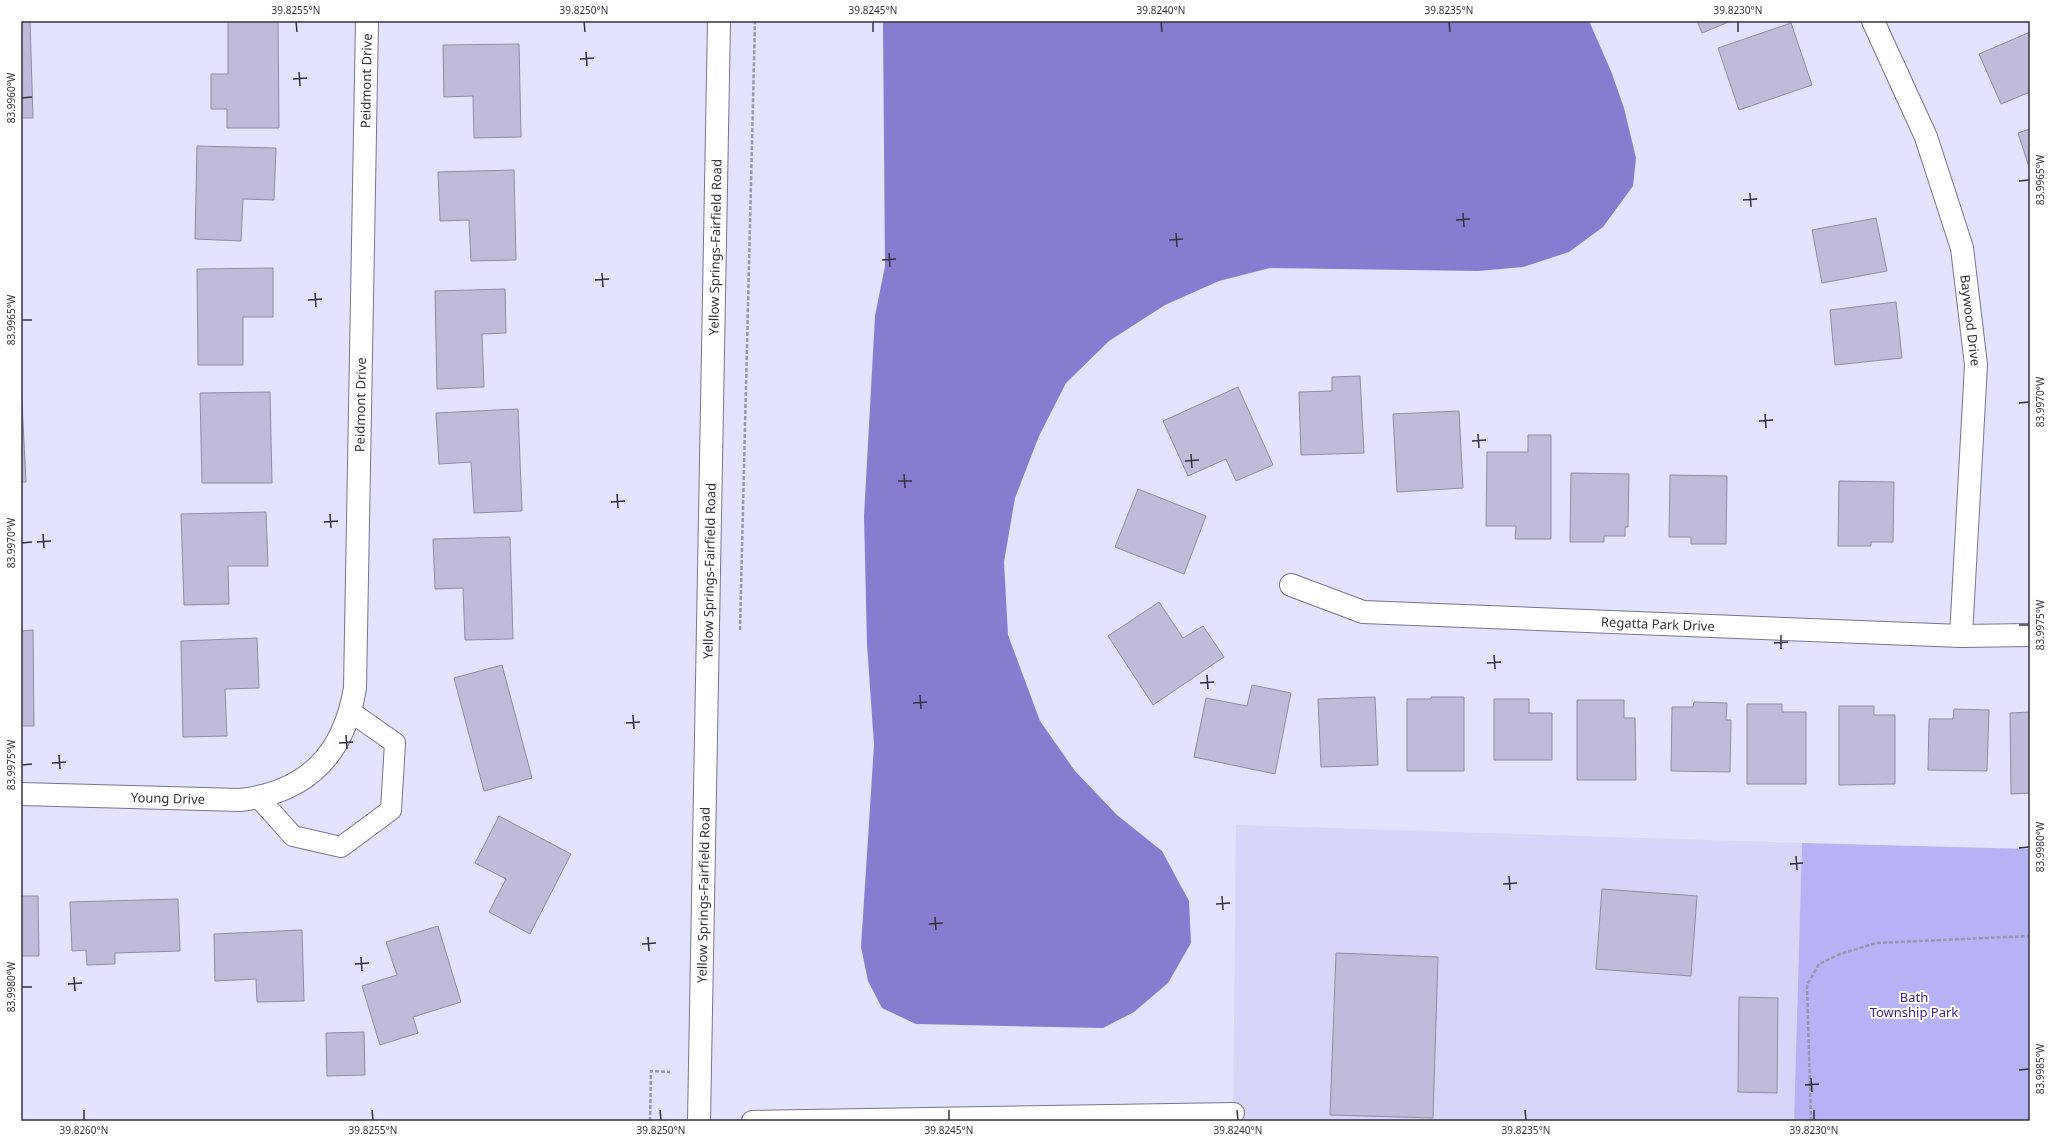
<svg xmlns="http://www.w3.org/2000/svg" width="2051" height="1142" font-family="'Noto Sans',sans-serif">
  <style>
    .built { fill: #d7d6f9 }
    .green { fill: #b7b2f6 }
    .water { fill: #867dd1 }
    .building { fill: #bebcd8; stroke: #8d8ca6 }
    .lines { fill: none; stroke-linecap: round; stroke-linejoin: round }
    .service-casing { stroke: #76758e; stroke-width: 22 }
    .minor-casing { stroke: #76758e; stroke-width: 24 }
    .secondary-casing { stroke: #76758e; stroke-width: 24 }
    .path { stroke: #9797ac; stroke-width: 2.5; stroke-dasharray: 4 2; stroke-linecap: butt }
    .service { stroke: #fff; stroke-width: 20 }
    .minor { stroke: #fff; stroke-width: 22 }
    .secondary { stroke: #fff; stroke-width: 22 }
    .ticks { fill: none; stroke: #32323d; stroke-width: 1.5 }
    .labels { text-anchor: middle; stroke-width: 4; stroke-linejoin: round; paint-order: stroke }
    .street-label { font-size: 13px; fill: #32323d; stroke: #fff }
    .park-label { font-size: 13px; fill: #3e2589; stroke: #fff }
    .neatline { fill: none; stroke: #32323d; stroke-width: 1.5 }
    .ticks-label { font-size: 10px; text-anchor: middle; fill: #32323d }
  </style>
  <rect width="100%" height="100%" fill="#e3e2ff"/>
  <!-- built -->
  <path class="built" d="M1236,825l566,18 -8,278h-561z"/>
  <!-- green -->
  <path class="green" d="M1802,843l228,6v272h-236z"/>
  <!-- water -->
  <path class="water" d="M883,21h706l22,50 13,37 12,50 -3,28 -30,41 -34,25 -46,15 -45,4 -208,-3 -51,13 -54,24 -56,36 -43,42 -27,53 -24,62 -11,64 4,73 32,86 35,50 42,44 45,36 27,50 2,42 -23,40 -34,29 -31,16 -187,-4 -34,-16 -14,-27 -7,-34 13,-202 -7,-101 -3,-128 11,-200 10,-50z"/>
  <!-- building -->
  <path class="building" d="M21,21h9l3,97h-12z
    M228,21h50l1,107h-52v-19h-16v-35h17z
    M1697,21h34l-29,12z
    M1791,23l21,62 -73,25 -21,-62z
    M2030,32v60l-29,12 -22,-50z
    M519,44l2,93 -47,1 -1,-42 -29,1 -1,-52z
    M2030,129v41l-12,-37z
    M197,146l79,2 -2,52 -31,-1 -2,42 -46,-2z
    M514,170l2,90 -45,1 -2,-41 -29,1 -2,-49z
    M1876,218l11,53 -65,12 -10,-53z
    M273,268v49h-30v48h-45l-1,-96z
    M505,289l1,44 -24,1 2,53 -47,2 -2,-98z
    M1896,302l6,56 -67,7 -5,-55z
    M1360,376l4,77 -63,2 -2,-63 33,-1v-14z
    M21,382l5,100h-5z
    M1238,387l35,78 -37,16 -10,-22 -38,17 -25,-55z
    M270,392l2,91h-70l-2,-90z
    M518,409l4,102 -48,2 -3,-51 -32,2 -3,-51z
    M1459,411l4,77 -66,4 -4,-78z
    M1528,435h23v104h-36l1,-13h-30l1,-74h41z
    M1571,473l58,1 -1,53h-3v9h-21v6h-34z
    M1670,475l57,1 -1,68h-35v-7h-22z
    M1839,481l55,1 -1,60h-22v4h-33z
    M1138,489l68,27 -22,58 -69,-27z
    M266,512l2,54h-40l1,38 -45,1 -3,-91z
    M510,537l3,102 -48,1 -2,-52 -28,1 -2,-50z
    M1159,602l24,36 20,-12 21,31 -71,48 -45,-69z
    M33,630l1,96h-13v-95z
    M257,638l2,50 -34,1 2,47 -44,1 -2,-96z
    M502,665l30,113 -48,13 -30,-113z
    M1252,685l39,8 -16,81 -81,-17 12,-59 41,8z
    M1375,697l3,68 -57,2 -3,-68z
    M1431,697h33v74h-57v-72h24z
    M1494,699h35v14h23v47h-58z
    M1577,700h47v18h11l1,62h-59z
    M1694,702l33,1 -1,17h5l-1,52 -59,-1 1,-64h21z
    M1747,704h35v8h24v72h-59z
    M1839,706h35v9h21v69l-56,1z
    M1954,709l35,1 -2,61 -59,-1 1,-51h24z
    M2030,712v81l-19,1 -1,-81z
    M499,816l72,38 -41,80 -41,-22 17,-33 -31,-16z
    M1602,889l95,7 -6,80 -95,-7z
    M21,896h17l1,60h-18z
    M178,899l2,52 -65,2v11l-28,1 -1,-15 -14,1 -2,-49z
    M438,926l23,76 -48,15 5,16 -38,12 -18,-59 35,-11 -11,-33z
    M302,930l2,71 -47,1 -1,-23 -41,2 -1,-47z
    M1336,953l102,4 -5,161 -103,-3z
    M1739,997l39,1 -1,95 -39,-1z
    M364,1032l1,43 -38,1 -1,-43z"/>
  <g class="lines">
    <defs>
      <path id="service" d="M258,797l35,39 48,11 50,-37 4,-67 -44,-31
        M752,1121l482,-8"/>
      <g id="minor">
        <path id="s1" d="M1873,21l53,116 36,111 14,117 -15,271"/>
        <path id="s2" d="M1291,585l72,27 598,24 69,-1"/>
        <path id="s3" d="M21,794l219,6c68,-8 104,-46 115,-112l12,-667"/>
      </g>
      <g id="secondary">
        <path id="s4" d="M699,1121l20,-1100"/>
      </g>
    </defs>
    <!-- service casing -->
    <use href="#service" class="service-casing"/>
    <!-- minor casing -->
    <use href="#minor" class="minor-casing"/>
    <!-- secondary casing -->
    <use href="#secondary" class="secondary-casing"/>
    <!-- path -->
    <path class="path" d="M740,630l15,-609
      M650,1121l1,-50 19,1
      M1811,1121l-4,-136 12,-21 21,-10 36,-11 154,-7"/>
    <!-- service -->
    <use href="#service" class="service"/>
    <!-- minor -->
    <use href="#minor" class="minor"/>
    <!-- secondary -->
    <use href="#secondary" class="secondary"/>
  </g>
  <!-- ticks -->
  <path class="ticks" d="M296,22l1,10M584,22l1,10M873,22v10M1161,22l1,10M1449,22l1,10M1738,22v10M586,52l1,14M580,59l14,-1M299,72l1,14M293,79l14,-1M22,98l10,-1M2019,181l10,-1M1750,193l1,14M1743,200l14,-1M1463,213l1,14M1456,220l14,-1M1176,233l1,14M1169,240l14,-1M889,253l1,14M882,260l14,-1M602,273l1,14M595,280l14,-1M315,293l1,14M308,300l14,-1M22,320h10M2019,403l10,-1M1765,414l1,14M1759,421l14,-1M1478,434l1,14M1472,441l14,-1M1191,454l1,14M1185,461l14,-1M904,474l1,14M898,481h14M617,494l1,14M611,502l14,-1M330,514l1,14M324,522l14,-1M43,534l1,14M37,542l14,-1M22,543l10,-1M2019,625h10M1781,635v14M1774,643l14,-1M1494,655l1,14M1487,663l14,-1M1207,675l1,14M1200,683l14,-1M920,695l1,14M913,703l14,-1M633,715l1,14M626,723l14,-1M346,735l1,14M339,743l14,-1M59,755l1,14M52,763l14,-1M22,765l10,-1M2019,848l10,-1M1796,856l1,14M1790,864l13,-1M1509,876l1,14M1503,884l14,-1M1222,896l1,14M1216,904l14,-1M935,917l1,13M929,924l14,-1M648,937l1,14M642,944l14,-1M361,957l1,14M355,964l14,-1M74,977l1,14M68,984l14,-1M22,987h10M2019,1070l10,-1M1811,1078l1,14M1805,1085l14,-1M84,1110v10M372,1110l1,10M660,1110l1,10M949,1110v10M1237,1110l1,10M1525,1110l1,10M1814,1110v10"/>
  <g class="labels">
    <!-- street labels -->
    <g class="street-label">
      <text dy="5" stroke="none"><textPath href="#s3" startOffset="1001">Peidmont Drive</textPath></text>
      <text dy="5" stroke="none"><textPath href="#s4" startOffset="874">Yellow Springs-Fairfield Road</textPath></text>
      <text dy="5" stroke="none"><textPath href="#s1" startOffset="317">Baywood Drive</textPath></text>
      <text dy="5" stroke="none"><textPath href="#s3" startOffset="677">Peidmont Drive</textPath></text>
      <text dy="5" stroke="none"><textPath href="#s4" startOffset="550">Yellow Springs-Fairfield Road</textPath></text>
      <text dy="5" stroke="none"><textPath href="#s2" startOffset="372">Regatta Park Drive</textPath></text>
      <text dy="5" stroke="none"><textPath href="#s3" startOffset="147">Young Drive</textPath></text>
      <text dy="5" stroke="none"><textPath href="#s4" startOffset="226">Yellow Springs-Fairfield Road</textPath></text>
    </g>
    <!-- park labels -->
    <g class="park-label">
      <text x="1914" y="1002">Bath<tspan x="1914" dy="15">Township Park</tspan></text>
    </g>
  </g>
  <!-- border -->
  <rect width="2051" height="1142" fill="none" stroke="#ffffff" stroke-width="44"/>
  <rect x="22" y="22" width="2007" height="1098" class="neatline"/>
  <g class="ticks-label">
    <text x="296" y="14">39.8255°N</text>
    <text x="584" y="14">39.8250°N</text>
    <text x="873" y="14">39.8245°N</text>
    <text x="1161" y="14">39.8240°N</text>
    <text x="1449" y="14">39.8235°N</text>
    <text x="1738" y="14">39.8230°N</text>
    <text transform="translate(11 98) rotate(-90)" y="4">83.9960°W</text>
    <text transform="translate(2040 180) rotate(-90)" y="4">83.9965°W</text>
    <text transform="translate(11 320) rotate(-90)" y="4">83.9965°W</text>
    <text transform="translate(2040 402) rotate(-90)" y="4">83.9970°W</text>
    <text transform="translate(11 543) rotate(-90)" y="4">83.9970°W</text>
    <text transform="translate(2040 625) rotate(-90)" y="4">83.9975°W</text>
    <text transform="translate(11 765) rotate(-90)" y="4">83.9975°W</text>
    <text transform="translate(2040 847) rotate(-90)" y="4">83.9980°W</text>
    <text transform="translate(11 987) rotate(-90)" y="4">83.9980°W</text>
    <text transform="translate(2040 1069) rotate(-90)" y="4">83.9985°W</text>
    <text x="84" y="1134">39.8260°N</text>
    <text x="373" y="1134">39.8255°N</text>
    <text x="661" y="1134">39.8250°N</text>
    <text x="949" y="1134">39.8245°N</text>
    <text x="1238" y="1134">39.8240°N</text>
    <text x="1526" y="1134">39.8235°N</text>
    <text x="1814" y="1134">39.8230°N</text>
  </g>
</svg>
